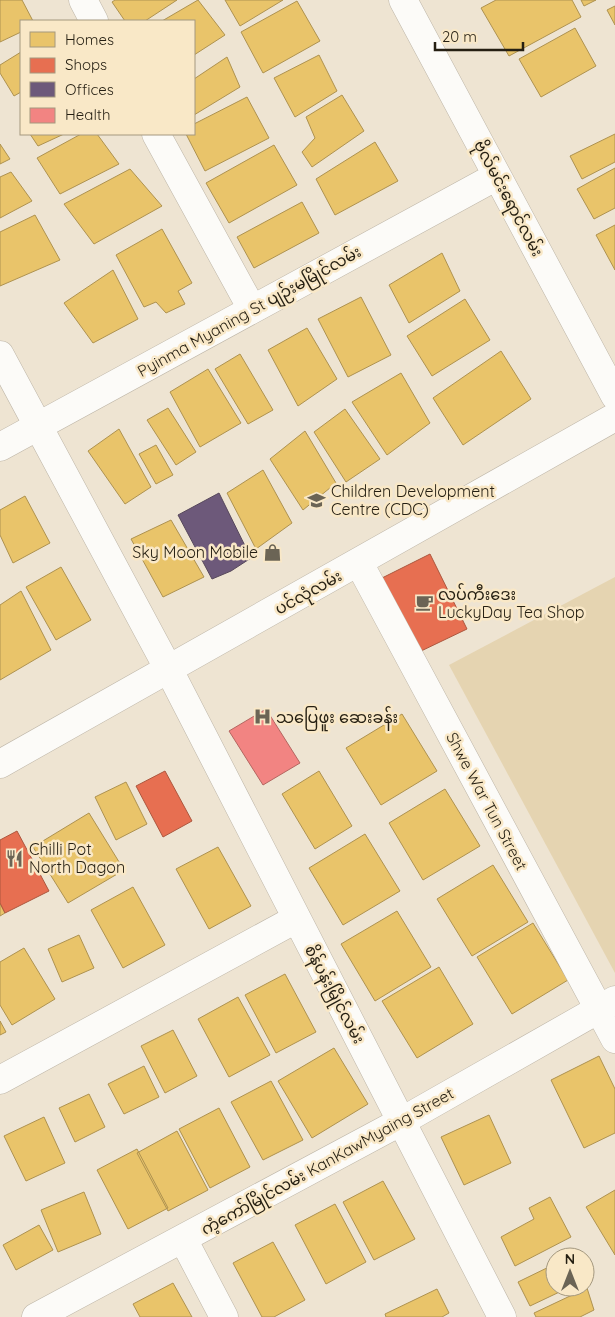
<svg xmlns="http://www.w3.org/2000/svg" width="615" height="1317" font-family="Quicksand,'Noto Sans Myanmar',sans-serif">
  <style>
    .green { fill: #e5d4b1 }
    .homes { fill: #e9c46a; stroke: #ae9250 }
    .shops { fill: #e76f51; stroke: #ad573e }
    .offices { fill: #6d597a; stroke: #57485b }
    .health { fill: #f28482; stroke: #b46660 }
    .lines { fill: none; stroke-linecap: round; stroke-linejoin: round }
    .minor-casing { stroke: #bdb5a7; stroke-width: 29 }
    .major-casing { stroke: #bdb5a7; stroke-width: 29 }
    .minor { stroke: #fcfbf8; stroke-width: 28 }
    .major { stroke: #fcfbf8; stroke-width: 28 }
    .labels { text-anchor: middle; stroke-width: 5; stroke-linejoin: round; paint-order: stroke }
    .street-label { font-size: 16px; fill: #251f12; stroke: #f9e8c7 }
    .poi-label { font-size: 16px; fill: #251f12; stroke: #f9e8c7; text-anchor: start }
  </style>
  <rect width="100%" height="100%" fill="#eee4d2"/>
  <!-- green -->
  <path class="green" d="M615,577v396l-166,-308z"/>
  <!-- homes -->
  <path class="homes" d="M0,0h22l11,21h-12v11l-21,10z
    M115,0h62l-32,21h-20l-13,-19z
    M198,0l27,35 -31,20v-34h-32z
    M225,0h58l-43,26z
    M496,0h76l9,17 -72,39 -28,-48z
    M581,0h15l-12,6z
    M297,1l23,40 -57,32 -22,-41z
    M615,6v19l-8,-15z
    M575,28l21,38 -55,31 -22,-38z
    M21,52v40l-7,4 -14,-23v-8z
    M319,55l18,36 -42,26 -21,-39z
    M227,57l13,30 -46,28v-36z
    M342,95l22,36 -52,36 -10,-15 13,-14 -9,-21z
    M247,97l22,41 -64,33 -19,-37h8v-10z
    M30,134h34l-26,12z
    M81,134h16l22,30 -59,30 -23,-36z
    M615,134v28l-33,17 -12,-23z
    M375,142l23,39 -63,34 -19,-36z
    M0,144l10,15 -10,5z
    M274,145l23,40 -68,38 -23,-40z
    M615,168v40l-21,11 -17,-30z
    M130,169l32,37 -68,38 -30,-40z
    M11,172l21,29 -32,17v-41z
    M302,202l17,31 -65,35 -17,-31z
    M35,215l25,45 -60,26v-54z
    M615,225v45l-19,-35z
    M162,229l30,54 -14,8 7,13 -19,9 -10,-11 -12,5 -28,-52z
    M442,253l18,38 -51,32 -20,-38z
    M113,270l25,49 -45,24 -29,-40z
    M361,297l30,58 -43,22 -30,-58z
    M465,299l25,41 -58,36 -25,-40z
    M307,328l30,51 -39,27 -30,-56z
    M501,351l30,48 -68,46 -30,-47z
    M240,354l33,56 -25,14 -33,-55z
    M208,369l33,54 -41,24 -30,-55z
    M401,373l29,50 -43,32 -35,-53z
    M168,408l28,44 -20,13 -29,-45z
    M345,409l35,50 -34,23 -32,-50z
    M119,429l32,58 -26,17 -37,-53z
    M305,431l31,52 -33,27 -33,-51z
    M156,445l17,30 -17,9 -17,-30z
    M263,470l29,53 -36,26 -29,-56z
    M25,496l25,47 -37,20 -13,-28v-25z
    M171,520l33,57 -41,20 -32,-58z
    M61,567l30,53 -35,20 -30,-53z
    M21,591l30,59 -51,30v-75z
    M402,714l35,57 -56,34 -35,-57z
    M319,771l33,55 -37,23 -33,-55z
    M126,782l21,42 -31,16 -21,-43z
    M445,789l35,57 -57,34 -34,-57z
    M89,813l35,57 -56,33 -35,-56z
    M365,834l35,57 -57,34 -34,-57z
    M218,847l33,59 -42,23 -33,-60z
    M493,865l35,57 -56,34 -35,-57z
    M133,887l32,58 -42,23 -32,-58z
    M0,903l5,10 -5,3z
    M397,911l34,56 -56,34 -34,-57z
    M533,923l35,57 -56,34 -35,-57z
    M79,935l15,33 -32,14 -14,-33z
    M24,948l31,51 -43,26 -12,-20v-43z
    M439,967l34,57 -56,34 -35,-57z
    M285,974l31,58 -40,21 -31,-58z
    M238,997l32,58 -41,22 -31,-58z
    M0,1021l6,11 -6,3z
    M173,1030l24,46 -32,17 -24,-47z
    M334,1048l34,56 -56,34 -34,-57z
    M599,1056l16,33v44l-31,15 -33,-68z
    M144,1066l15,31 -35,17 -16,-30z
    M271,1081l32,59 -40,20 -32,-58z
    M89,1094l16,33 -30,15 -16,-34z
    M219,1108l31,59 -40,21 -31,-59z
    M489,1115l22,48 -47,22 -23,-48z
    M44,1117l21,46 -39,18 -22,-45z
    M177,1131l31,59 -40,21 -31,-58z
    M137,1149l31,59 -40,21 -31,-59z
    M383,1181l32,58 -41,21 -31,-58z
    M615,1190v65l-29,-48z
    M84,1192l17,42 -43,18 -17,-42z
    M550,1197l21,40 -56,29 -14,-29 33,-18 -5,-11z
    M335,1204l31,58 -40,22 -31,-59z
    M39,1225l14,25 -37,20 -13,-25z
    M273,1242l32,58 -31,17h-12l-29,-54z
    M555,1264v23h15l-40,19 -12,-24z
    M173,1283l19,34h-52l-7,-13z
    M587,1288l7,22 -14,7h-44l-2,-4z
    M437,1289l12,24 -7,4h-56l-1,-3z"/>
  <!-- shops -->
  <path class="shops" d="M430,554l37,75 -48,23 -37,-74z
    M165,771l27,50 -29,16 -27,-51z
    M17,831l32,60 -44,22 -5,-10v-63z"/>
  <!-- offices -->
  <path class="offices" d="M219,493l32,65 -20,13 -19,8 -34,-64z"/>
  <!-- health -->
  <path class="health" d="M266,709l34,54 -37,22 -34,-54z"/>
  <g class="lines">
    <defs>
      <path id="minor" d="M83,0l11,21
        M403,0l212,396
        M156,134l96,175
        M0,355l169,315 333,647
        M0,447l497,-271
        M359,563l256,476
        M0,1080l296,-161
        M183,1239l41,78
        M36,1317l366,-196 213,-121"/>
      <path id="major" d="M0,764l615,-347"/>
    </defs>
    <!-- minor casing -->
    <use href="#minor" class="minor-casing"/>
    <!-- major casing -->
    <use href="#major" class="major-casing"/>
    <!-- minor -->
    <use href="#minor" class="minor"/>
    <!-- major -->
    <use href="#major" class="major"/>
  </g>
  <!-- icons -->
  <defs>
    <symbol id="school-bare" viewBox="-9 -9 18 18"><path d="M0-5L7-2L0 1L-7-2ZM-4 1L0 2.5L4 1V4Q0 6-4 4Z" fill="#6b6455" stroke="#f9e8c7" stroke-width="2.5" paint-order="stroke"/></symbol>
    <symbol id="shop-bare" viewBox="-9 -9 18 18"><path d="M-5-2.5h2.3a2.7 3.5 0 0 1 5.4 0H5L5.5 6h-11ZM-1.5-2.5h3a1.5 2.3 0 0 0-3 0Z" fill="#6b6455" stroke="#f9e8c7" stroke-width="2.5" paint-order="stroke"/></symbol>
    <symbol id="cafe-bare" viewBox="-9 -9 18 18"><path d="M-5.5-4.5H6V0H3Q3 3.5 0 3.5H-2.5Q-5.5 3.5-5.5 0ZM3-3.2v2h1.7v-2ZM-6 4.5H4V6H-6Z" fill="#6b6455" stroke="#f9e8c7" stroke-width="2.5" paint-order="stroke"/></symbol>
    <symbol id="hospital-bare" viewBox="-9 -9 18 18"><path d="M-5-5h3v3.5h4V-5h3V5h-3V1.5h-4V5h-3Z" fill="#6b6455" stroke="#f9e8c7" stroke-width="2.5" paint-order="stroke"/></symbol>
    <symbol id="restaurant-bare" viewBox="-9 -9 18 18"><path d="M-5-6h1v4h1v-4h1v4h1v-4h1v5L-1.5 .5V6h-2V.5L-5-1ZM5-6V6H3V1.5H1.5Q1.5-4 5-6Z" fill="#6b6455" stroke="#f9e8c7" stroke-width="2.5" paint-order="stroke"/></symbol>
  </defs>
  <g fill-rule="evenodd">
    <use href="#school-bare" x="304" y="488" width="25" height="25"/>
    <use href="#shop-bare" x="260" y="540" width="25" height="25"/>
    <use href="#cafe-bare" x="412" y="590" width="25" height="25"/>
    <use href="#hospital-bare" x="250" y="704" width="25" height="25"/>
    <use href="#restaurant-bare" x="2" y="846" width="25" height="25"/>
  </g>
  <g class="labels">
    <!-- street labels -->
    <g class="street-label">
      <text transform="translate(509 198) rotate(62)" y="6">ဗိုလ်မင်းရောင်လမ်း</text>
      <text transform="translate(249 311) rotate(-29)" y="6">Pyinma Myaning St ပျဉ်းမမြိုင်လမ်း</text>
      <text transform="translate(308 592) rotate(-29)" y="6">ပင်လုံလမ်း</text>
      <text transform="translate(487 801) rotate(62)" y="6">Shwe War Tun Street</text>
      <text transform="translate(335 994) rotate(62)" y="6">စိန်ပန်းမြိုင်လမ်း</text>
      <text transform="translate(327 1161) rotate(-29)" y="6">ကံ့ကော်မြိုင်လမ်း KanKawMyaing Street</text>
    </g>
    <!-- poi labels -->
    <g class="poi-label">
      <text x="331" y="497">Children Development<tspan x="331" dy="18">Centre (CDC)</tspan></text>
      <text x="258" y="558" text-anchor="end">Sky Moon Mobile</text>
      <text x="438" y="600">လပ်ကီးဒေး<tspan x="438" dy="18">LuckyDay Tea Shop</tspan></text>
      <text x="276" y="723">သပြေဖူး ဆေးခန်း</text>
      <text x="29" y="855">Chilli Pot<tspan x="29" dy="18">North Dagon</tspan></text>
    </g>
  </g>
  <!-- legend -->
  <rect x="20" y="20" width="175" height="115" fill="#f9e8c7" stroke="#a4987f"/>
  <rect x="30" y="32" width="25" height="15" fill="#e9c46a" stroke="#a4987f"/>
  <text x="65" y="45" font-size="15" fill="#251f12">Homes</text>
  <rect x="30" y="58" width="25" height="15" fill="#e76f51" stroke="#a4987f"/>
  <text x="65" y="70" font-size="15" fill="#251f12">Shops</text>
  <rect x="30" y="82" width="25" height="15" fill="#6d597a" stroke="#a4987f"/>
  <text x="65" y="95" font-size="15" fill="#251f12">Offices</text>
  <rect x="30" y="108" width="25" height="15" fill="#f28482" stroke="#a4987f"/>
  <text x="65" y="120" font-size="15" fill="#251f12">Health</text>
  <!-- north arrow -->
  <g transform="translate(570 1272)"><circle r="24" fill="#f9e8c7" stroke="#a4987f"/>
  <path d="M0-4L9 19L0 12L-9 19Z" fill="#6b6455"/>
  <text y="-8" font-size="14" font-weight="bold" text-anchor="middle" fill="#251f12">N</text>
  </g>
  <!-- scale -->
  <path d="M435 42v8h88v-8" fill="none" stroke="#251f12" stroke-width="2.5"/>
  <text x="442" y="42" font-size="15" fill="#251f12" stroke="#f9e8c7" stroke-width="4" paint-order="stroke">20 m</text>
</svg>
